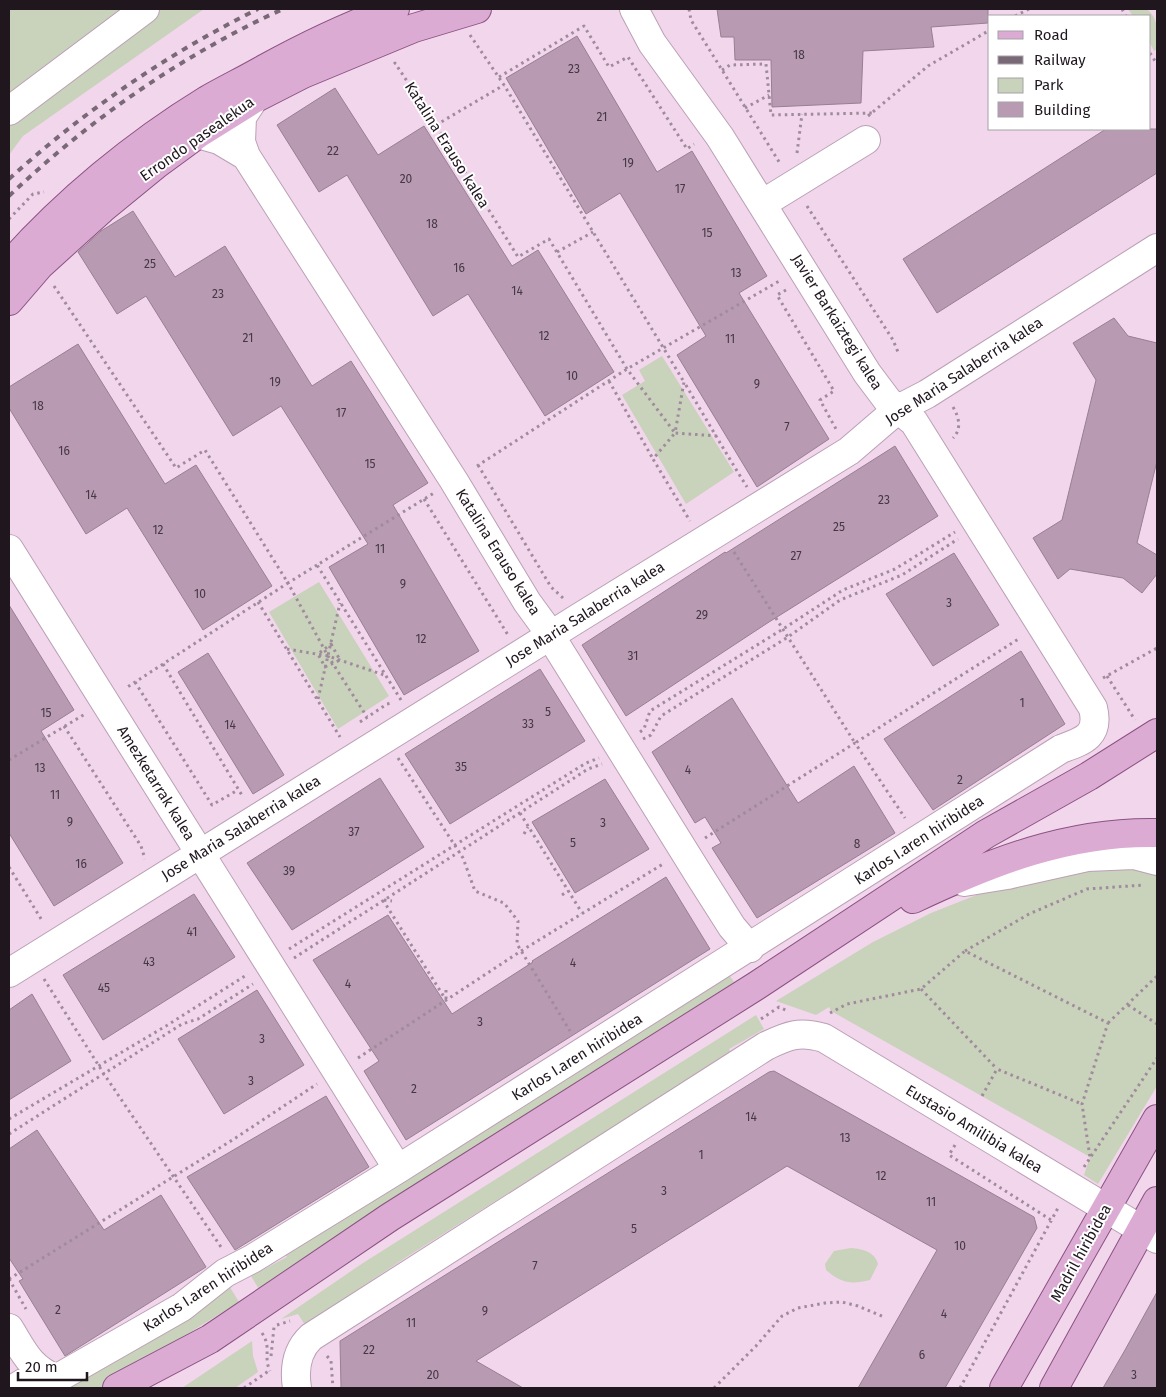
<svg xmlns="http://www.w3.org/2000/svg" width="1166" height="1397" font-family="'Fira Sans',sans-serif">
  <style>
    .green { fill: #c9d2bb }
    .building { fill: #b89ab2; stroke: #987f93 }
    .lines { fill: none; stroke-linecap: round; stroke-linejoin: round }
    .minor-casing { stroke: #bba0b5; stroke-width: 30 }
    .major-casing { stroke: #8a5281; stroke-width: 30 }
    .path { stroke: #a08b9c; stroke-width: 3; stroke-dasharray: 2.5 4; stroke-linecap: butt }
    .minor { stroke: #fff; stroke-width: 28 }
    .major { stroke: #dcabd4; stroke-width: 28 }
    .rail { stroke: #796876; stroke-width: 4; stroke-dasharray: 6 6; stroke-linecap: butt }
    .labels { text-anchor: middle; stroke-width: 4; stroke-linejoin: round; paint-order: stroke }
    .number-label { font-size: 12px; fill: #453743 }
    .street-label { font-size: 15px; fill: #1f161e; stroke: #fff }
  </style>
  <rect width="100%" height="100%" fill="#f2d6ec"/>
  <!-- green -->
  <path class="green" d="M9,9h195l-181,127 -14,19z
    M1128,9h19c13,12 10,23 10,40l-3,2 -4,-8v-27h-17z
    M662,356l72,116 -48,32 -64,-109 23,-14 -6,-11z
    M319,582l70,114 -51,33 -69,-117z
    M1107,865l50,5v216l-59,98 -14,-9 6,-18 -259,-146 -2,-4 -13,8 -40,-14 97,-59 58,-29 76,-30z
    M730,976l4,6 -353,226 -122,81 -8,-13 36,-19 -2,-2z
    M756,1015l8,14 -35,20 2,4 -326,205 -100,67 -7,-11 -17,5 82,-56z
    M851,1248c12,1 24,4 27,16l-8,16c-19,5 -29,3 -44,-10l-1,-6 9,-13z
    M225,1279l14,23 -139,86h-43z
    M252,1341l1,15 5,16 -23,16h-53z"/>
  <!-- building -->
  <path class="building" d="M717,9h271v14l-57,4 3,20 -71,4 -2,52 -89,4 -1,-47h-36l-1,-23h-13z
    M577,36l80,136 35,-21 75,125 -28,17 90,146 -72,48 -80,-132 29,-19 -86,-143 -34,21 -80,-136z
    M335,88l43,67 46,-29 88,140 26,-16 76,122 -69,44 -77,-122 -35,22 -86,-141 -28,17 -42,-67z
    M1106,129h51v44l-220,140 -34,-54z
    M133,211l42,66 50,-31 87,140 39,-25 77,122 -35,22 86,146 -75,44 -75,-128 39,-23 -87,-138 -48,30 -87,-140 -29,18 -39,-62 23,-21z
    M1114,318l14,18 29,7v118l-20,82 20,12v19l-15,19 -19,-15 -53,-9 -12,10 -25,-41 29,-18 34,-140 -23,-37z
    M78,344l87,140 31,-19 76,121 -69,44 -76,-122 -41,26 -77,-126v-21z
    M895,446l43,70 -169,106 -143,94 -44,-71 143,-93 1,1z
    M954,553l45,72 -66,41 -47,-72z
    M9,605l65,105 -33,21 82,132 -69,43 -45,-73z
    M1021,651l44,73 -132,86 -49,-71z
    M208,653l76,122 -31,19 -75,-122z
    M540,669l45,72 -135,83 -45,-70z
    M732,698l66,105 56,-37 41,67 -138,85 -45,-70 9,-5 -16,-26 -10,6 -43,-71z
    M380,778l44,69 -132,83 -45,-67z
    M605,779l44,70 -74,44 -43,-71z
    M666,877l44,72 -304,191 -42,-69 15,-10 -66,-101 75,-45 64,99 81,-52 -1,-1z
    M194,894l41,63 -132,83 -40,-65z
    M257,990l47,75 -80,49 -46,-75z
    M32,994l39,67 -62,39v-90z
    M774,1071l260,146 3,11 -92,160h-87l79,-138 -150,-84 -311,195 47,27h-182l-1,-47 429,-269z
    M326,1096l43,71 -134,83 -48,-73z
    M37,1130l67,100 57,-35 45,72 -141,89 -46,-75 4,-2 -14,-21v-109z
    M1157,1292v96h-54l22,-38z"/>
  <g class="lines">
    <defs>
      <path id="minor" d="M254,99l-12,18 -1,25 5,14 208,325 73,121 16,22 156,251 33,52 18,21
        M9,111l136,-102
        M198,134l21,6 27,16
        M762,204l104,-64
        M9,549l389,620
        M964,882l43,-7 80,-18 47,-2 23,6
        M9,973l571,-356 269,-166 49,-42 29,-15 230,-146
        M9,1328c15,24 20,39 47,51l126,-72 43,-34 27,-14 146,-90 663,-420c22,-8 39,-13 32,-41l-179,-286 -26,-21 -21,-28 -147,-236 -68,-94 -18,-34
        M15,1388l26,-16
        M297,1388c-3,-19 -1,-37 14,-51l455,-291c23,-11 33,-15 58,-8l333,201"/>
      <path id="major" d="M9,265c56,-63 126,-121 198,-165 19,-11 38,-20 57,-31 42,-23 85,-44 131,-60
        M9,301l31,-36 62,-56 55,-45 41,-30 56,-35 49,-25 53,-22 58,-24 63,-19
        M913,899c78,-37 156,-68 244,-66
        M117,1388l93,-49 180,-122 366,-231 230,-152 103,-58 68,-43
        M1004,1388l153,-269
        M1054,1388l103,-187"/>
    </defs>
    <!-- minor casing -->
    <use href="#minor" class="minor-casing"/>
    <!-- major casing -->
    <use href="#major" class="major-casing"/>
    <!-- path -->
    <path class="path" d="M689,9l2,11 90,145
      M1122,9l4,7
      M1015,16l14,-7
      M470,35l34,50 180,297
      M1150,53l7,11
      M394,64l1,-1 41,62 82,132 31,-18 78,130 48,64 -22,26 37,62
      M722,70l8,-5 36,-1 5,51 101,-2
      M499,77l85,-51 25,41 19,-10 59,92 7,-5
      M745,108l24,-13
      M868,116l60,-50 62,-36
      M436,125l68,-40
      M797,153l5,-39
      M807,206l86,134 5,12
      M9,219l24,-25 11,-2
      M557,252l36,-20
      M54,286l122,182 29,-18 83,133 -162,105
      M786,290l-9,5 57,96 -14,9 16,29
      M609,381l44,78
      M953,407c6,10 9,22 0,31
      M717,436l-42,-3 9,-51c21,35 41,70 63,105
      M478,465l73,122 12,11
      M477,466l150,-97 154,-89
      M424,499l84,136
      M734,552l121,191 165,-105
      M317,565l-29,18 40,73 39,61
      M258,602l82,135
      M331,644l9,16 -15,7 -7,-13z
      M287,649l41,7 59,20
      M163,664l80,133
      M1107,676l28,44
      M1103,678l54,-30
      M135,682l77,123 26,-15
      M318,699l22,-96
      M401,700l-84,-135 117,-72
      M360,722l27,-18 6,-1
      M64,726l77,120 4,13
      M640,732l4,-3 6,-18 133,-82 60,-39 52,-21 60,-37
      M643,739l8,-4 10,-19 127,-79 52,-37 62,-25 56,-36
      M398,758l65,100 12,33 29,12 14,18 -1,23 53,87
      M9,760l76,-46
      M520,813l62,100
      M524,834l4,-7
      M705,838l150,-95 50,75
      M9,867l34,55
      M562,895l6,-4
      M383,900l63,100
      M384,900l8,1
      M289,949l297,-186 13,-5
      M965,951l64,-37 58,-25 57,-4
      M294,958l294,-189 14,-5
      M44,979l60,95 117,173
      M921,989l76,80
      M446,999v-11
      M1128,1005l29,19
      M830,1013l17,-9 74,-15 44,-38 143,72 -26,81 8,53
      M761,1019l18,-12 9,4
      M1108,1023l49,-47
      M358,1058l163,-107 142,-87
      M982,1096l15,-27 85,35
      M9,1119l157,-93 82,-52
      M9,1134l173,-110 16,-5 55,-35
      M955,1145l-6,10 102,65
      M1084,1167l73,-109
      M9,1279l225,-140 83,-55
      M9,1279l17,30
      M277,1325l13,-4
      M262,1333c10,15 1,23 8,38
      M271,1356l3,-29
      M327,1356l4,5 2,27
      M244,1388l26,-18
      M714,1388l42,-42 26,-30 16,-8 27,-5 17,-1 16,4 26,11
      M960,1388l98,-180"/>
    <!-- minor -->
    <use href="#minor" class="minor"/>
    <!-- major -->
    <use href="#major" class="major"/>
    <!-- rail -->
    <path class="rail" d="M9,179c75,-68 158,-125 249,-170
      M9,196c80,-76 173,-141 274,-187"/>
  </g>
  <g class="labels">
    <!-- number labels -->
    <g class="number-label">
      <text x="799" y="59">18</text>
      <text x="574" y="73">23</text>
      <text x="602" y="121">21</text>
      <text x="333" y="155">22</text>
      <text x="628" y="167">19</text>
      <text x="406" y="183">20</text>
      <text x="680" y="193">17</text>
      <text x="432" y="228">18</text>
      <text x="707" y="237">15</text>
      <text x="150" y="268">25</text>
      <text x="459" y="272">16</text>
      <text x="736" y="277">13</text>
      <text x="517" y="295">14</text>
      <text x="218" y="298">23</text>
      <text x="544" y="340">12</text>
      <text x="248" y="342">21</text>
      <text x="730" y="343">11</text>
      <text x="572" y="380">10</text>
      <text x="275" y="386">19</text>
      <text x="757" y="388">9</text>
      <text x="38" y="410">18</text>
      <text x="341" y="417">17</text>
      <text x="787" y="431">7</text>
      <text x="64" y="455">16</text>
      <text x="370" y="468">15</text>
      <text x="91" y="499">14</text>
      <text x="884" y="504">23</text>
      <text x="839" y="531">25</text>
      <text x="158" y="534">12</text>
      <text x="380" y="553">11</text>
      <text x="796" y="560">27</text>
      <text x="403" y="588">9</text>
      <text x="200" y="598">10</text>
      <text x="949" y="607">3</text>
      <text x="702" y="619">29</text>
      <text x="421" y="643">12</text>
      <text x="633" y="660">31</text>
      <text x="1022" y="707">1</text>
      <text x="548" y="716">5</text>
      <text x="46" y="717">15</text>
      <text x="528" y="728">33</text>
      <text x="230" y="729">14</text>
      <text x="461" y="771">35</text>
      <text x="40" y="772">13</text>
      <text x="688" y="774">4</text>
      <text x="960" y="784">2</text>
      <text x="55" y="799">11</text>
      <text x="70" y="826">9</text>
      <text x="603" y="827">3</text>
      <text x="354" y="836">37</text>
      <text x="573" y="847">5</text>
      <text x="857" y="848">8</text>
      <text x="81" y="868">16</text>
      <text x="289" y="875">39</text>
      <text x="192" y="936">41</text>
      <text x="149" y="966">43</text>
      <text x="573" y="967">4</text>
      <text x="348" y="988">4</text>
      <text x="104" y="992">45</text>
      <text x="480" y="1026">3</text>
      <text x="262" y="1043">3</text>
      <text x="251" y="1085">3</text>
      <text x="414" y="1093">2</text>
      <text x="751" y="1121">14</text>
      <text x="845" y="1142">13</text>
      <text x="701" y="1159">1</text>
      <text x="881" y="1180">12</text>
      <text x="664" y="1195">3</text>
      <text x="931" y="1206">11</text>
      <text x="634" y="1233">5</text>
      <text x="960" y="1250">10</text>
      <text x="535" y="1270">7</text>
      <text x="58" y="1314">2</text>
      <text x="485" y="1315">9</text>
      <text x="944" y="1318">4</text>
      <text x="411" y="1327">11</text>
      <text x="369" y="1354">22</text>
      <text x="922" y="1359">6</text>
      <text x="433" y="1379">20</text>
      <text x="1134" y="1379">3</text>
    </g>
    <!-- street labels -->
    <g class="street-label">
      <text transform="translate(197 139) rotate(-35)" y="5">Errondo pasealekua</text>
      <text transform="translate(447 145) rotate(58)" y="5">Katalina Erauso kalea</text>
      <text transform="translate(837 322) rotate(58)" y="5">Javier Barkaiztegi kalea</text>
      <text transform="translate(964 371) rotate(-33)" y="5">Jose Maria Salaberria kalea</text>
      <text transform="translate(498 552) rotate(58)" y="5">Katalina Erauso kalea</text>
      <text transform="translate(585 614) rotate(-32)" y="5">Jose Maria Salaberria kalea</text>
      <text transform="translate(156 783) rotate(58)" y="5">Amezketarrak kalea</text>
      <text transform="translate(241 828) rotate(-32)" y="5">Jose Maria Salaberria kalea</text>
      <text transform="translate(919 840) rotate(-33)" y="5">Karlos I.aren hiribidea</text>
      <text transform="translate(577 1057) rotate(-32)" y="5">Karlos I.aren hiribidea</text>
      <text transform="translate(974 1129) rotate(31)" y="5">Eustasio Amilibia kalea</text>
      <text transform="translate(1081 1253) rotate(-61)" y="5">Madril hiribidea</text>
      <text transform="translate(208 1287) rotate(-33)" y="5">Karlos I.aren hiribidea</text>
    </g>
  </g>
  <!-- border -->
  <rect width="1166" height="1397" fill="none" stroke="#1f161e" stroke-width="20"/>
  <!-- legend -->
  <rect x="988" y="15" width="162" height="115" fill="#ffffff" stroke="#a5a2a5"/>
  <rect x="998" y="31" width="25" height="8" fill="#dcabd4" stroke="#a5a2a5"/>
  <text x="1034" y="40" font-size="15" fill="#1f161e">Road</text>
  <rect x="998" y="56" width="25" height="8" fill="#796876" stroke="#a5a2a5"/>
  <text x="1034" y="65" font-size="15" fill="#1f161e">Railway</text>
  <rect x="998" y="78" width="25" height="15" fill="#c9d2bb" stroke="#a5a2a5"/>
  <text x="1034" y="90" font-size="15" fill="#1f161e">Park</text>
  <rect x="998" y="102" width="25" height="15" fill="#b89ab2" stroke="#a5a2a5"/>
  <text x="1034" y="115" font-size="15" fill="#1f161e">Building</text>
  <!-- scale -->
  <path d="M18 1372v8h69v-8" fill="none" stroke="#1f161e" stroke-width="2.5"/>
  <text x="25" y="1372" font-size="15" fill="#1f161e" stroke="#ffffff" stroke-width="4" paint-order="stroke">20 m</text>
</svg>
